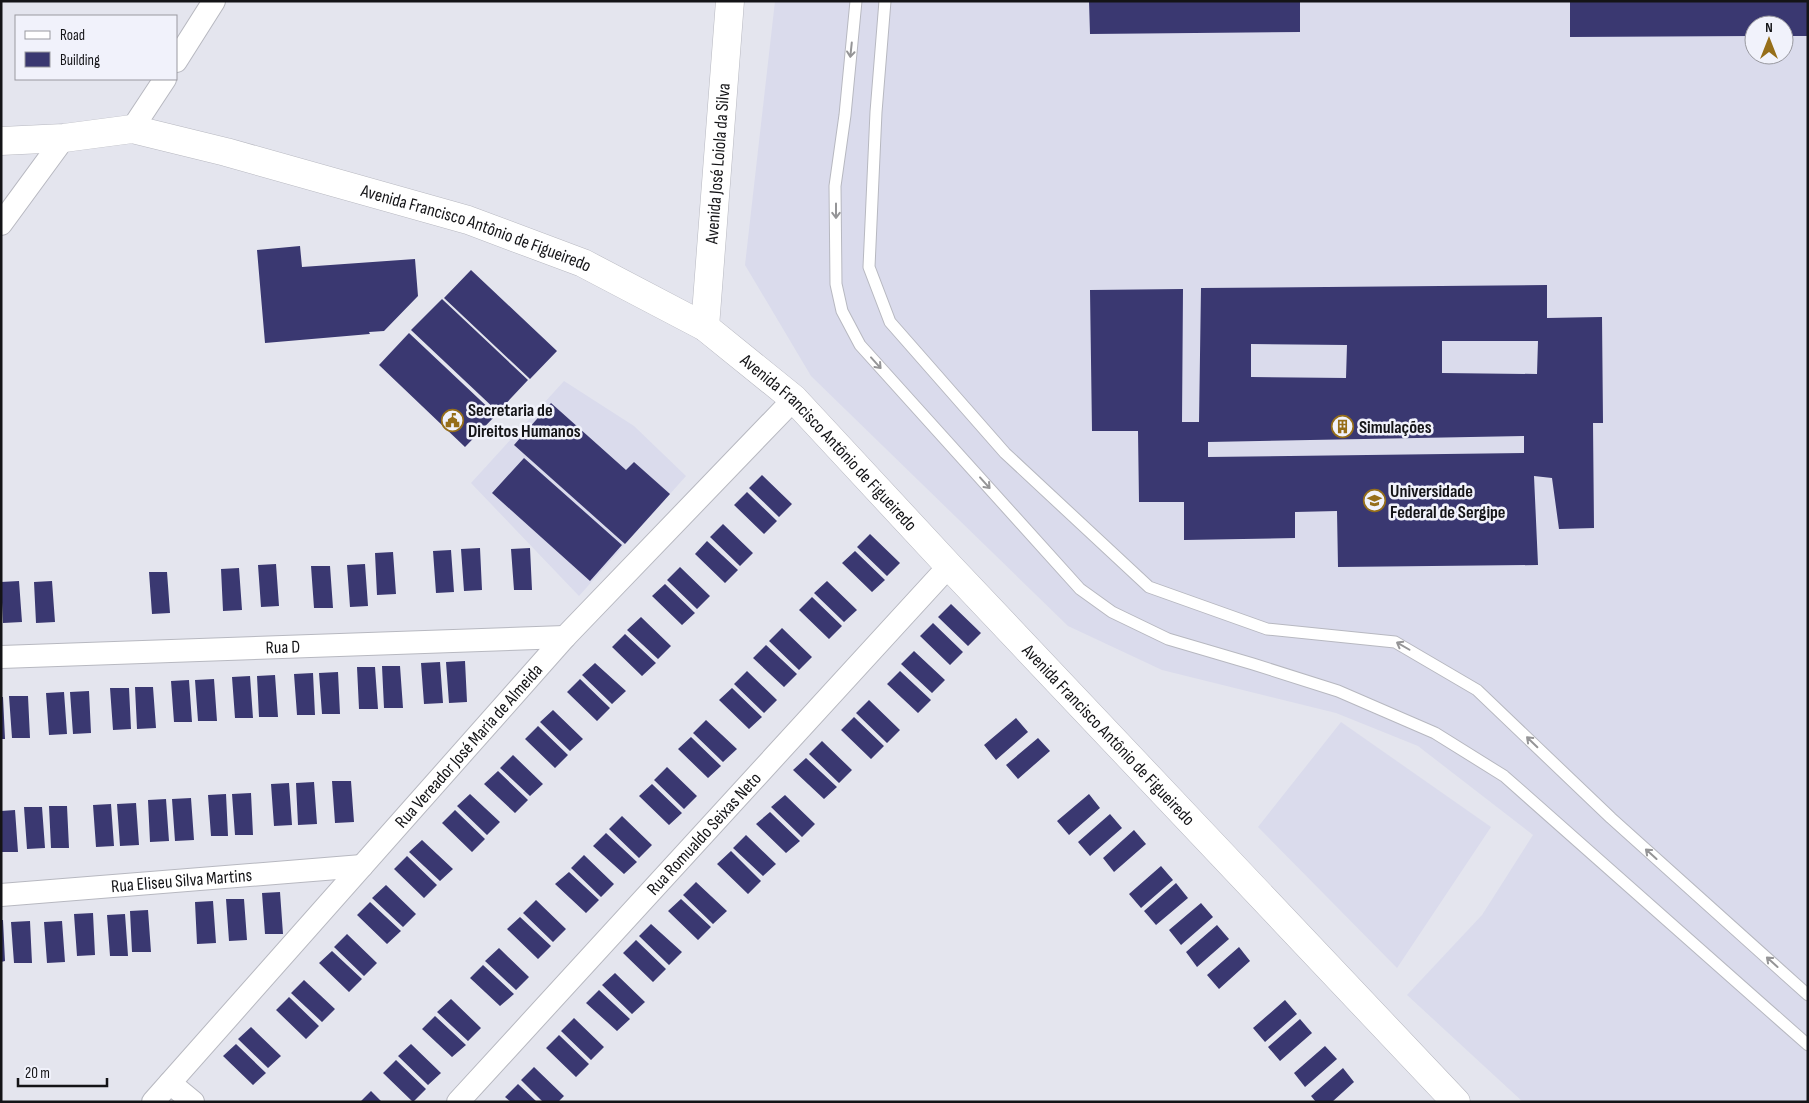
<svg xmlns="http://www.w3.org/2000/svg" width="1809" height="1103" font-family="'Sofia Sans Condensed',sans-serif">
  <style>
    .built { fill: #dadbec; fill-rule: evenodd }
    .building { fill: #3a3871; fill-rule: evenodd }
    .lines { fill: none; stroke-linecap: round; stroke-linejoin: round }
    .service-casing { stroke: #b7b8c0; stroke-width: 13 }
    .minor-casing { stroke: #b7b8c0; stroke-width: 24 }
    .tertiary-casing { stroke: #b7b8c0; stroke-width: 29 }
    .service { stroke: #fff; stroke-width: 11 }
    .minor { stroke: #fff; stroke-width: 22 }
    .tertiary { stroke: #fff; stroke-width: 28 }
    .oneway { stroke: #959597 }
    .labels { text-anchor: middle; stroke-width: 5; stroke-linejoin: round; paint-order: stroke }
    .street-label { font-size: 18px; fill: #141417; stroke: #f1f2fb }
    .poi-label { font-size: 18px; font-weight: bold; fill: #141417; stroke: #f1f2fb; text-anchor: start }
  </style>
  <rect width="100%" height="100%" fill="#e4e5ee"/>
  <!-- built -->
  <path class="built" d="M775,1h1033v1101h-285l-116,-107 75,-80 51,-80 -115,-89 -82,-33 -174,-43 -94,-44 -257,-250 -66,-111zM1754,25h30v30h-30z
    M564,381l70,45 52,50 -107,120 -108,-113z
    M1341,722l150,105 -94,141 -139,-141z"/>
  <!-- building -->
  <path class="building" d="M1089,1h211v31l-210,2z
    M1570,1h238v35h-24v-11h-30v11l-184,1z
    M300,246l2,21 113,-8 3,37 -34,35 -15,1 1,2 -105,9 -8,-93z
    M471,270l86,81 -27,28 -86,-81z
    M1547,285v33l55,-1 1,106h-10l1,105 -35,1 -7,-51 -18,-2 4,89 -200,2 -1,-56 -42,1v26l-111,2v-38h-45l-1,-71h-46l-2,-141 93,-1 -1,133h17l2,-134zM1442,341h96l-1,33 -95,-1zM1251,344l96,1 -1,33 -95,-1zM1524,436v17l-316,4v-15z
    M442,299l86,81 -30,32 -87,-82z
    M409,333l87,82 -31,32 -86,-82z
    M551,403l75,67 8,-8 36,32 -45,50 -111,-99z
    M524,458l98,87 -32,36 -98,-88z
    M762,475l30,29 -13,13 -30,-29z
    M747,492l30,29 -13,13 -30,-29z
    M723,524l30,29 -13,13 -30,-29z
    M870,534l30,29 -13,13 -30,-29z
    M707,541l31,29 -13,13 -30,-29z
    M480,548l2,42 -18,1 -3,-42z
    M530,548l2,42h-18l-3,-41z
    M451,550l3,42 -18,1 -3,-42z
    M855,551l30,29 -13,12 -30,-29z
    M393,552l3,42 -19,1 -2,-42z
    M276,564l3,42 -18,1 -3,-42z
    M365,564l3,42 -18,1 -3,-42z
    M311,566h19l3,42h-19z
    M680,567l30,29 -13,13 -30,-29z
    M239,568l3,42 -19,1 -2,-42z
    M149,572h18l3,41 -18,1z
    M19,581l3,41 -19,1 -2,-41z
    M52,581l3,41 -19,1 -2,-41z
    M827,581l30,29 -13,12 -30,-29z
    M665,584l30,29 -13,12 -30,-29z
    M812,597l30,29 -13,13 -30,-29z
    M951,604l30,29 -13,13 -30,-29z
    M641,617l30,29 -13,13 -31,-29z
    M933,623l30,29 -13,13 -30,-29z
    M782,628l30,29 -13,13 -30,-29z
    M625,634l31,29 -14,13 -30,-29z
    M766,645l31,29 -13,13 -31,-29z
    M914,651l31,29 -13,13 -31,-29z
    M465,661l2,41 -18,1 -3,-41z
    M440,662l3,41 -19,1 -3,-41z
    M595,663l31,28 -14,13 -30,-29z
    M382,666h18l3,42h-19z
    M357,667h18l3,42h-19z
    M747,671l30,29 -13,13 -30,-29z
    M900,671l31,29 -13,13 -31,-29z
    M338,672l2,42h-18l-3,-41z
    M313,673l2,42h-18l-3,-41z
    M275,675l3,42h-19l-2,-41z
    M250,676l3,42h-18l-3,-41z
    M214,679l3,42h-19l-3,-41z
    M580,679l30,29 -13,13 -30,-29z
    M189,680l3,42h-18l-3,-41z
    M135,687h18l3,41 -19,1z
    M110,688h19l2,41 -18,1z
    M732,688l30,29 -13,12 -30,-29z
    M89,691l2,42 -18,1 -3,-42z
    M64,692l3,42 -18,1 -3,-42z
    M9,696h19l2,42h-18z
    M1,697h2l2,42h-4z
    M869,700l31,30 -13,13 -31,-30z
    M553,710l30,29 -13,12 -30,-29z
    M854,717l30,29 -13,13 -30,-29z
    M1016,718l12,14 -32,28 -12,-15z
    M706,720l31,29 -14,13 -30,-29z
    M538,726l30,29 -13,13 -30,-29z
    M691,737l30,29 -13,12 -30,-29z
    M1038,738l12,13 -32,28 -12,-14z
    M822,741l30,29 -13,13 -30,-29z
    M513,755l30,29 -13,12 -30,-28z
    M806,758l31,29 -13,12 -31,-29z
    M667,767l30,29 -13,13 -30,-29z
    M498,771l30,29 -13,13 -31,-29z
    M332,781h19l3,41 -19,1z
    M314,782l3,42 -19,1 -2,-42z
    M289,783l3,42 -18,1 -3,-42z
    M652,784l30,29 -13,12 -30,-29z
    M251,793l2,42h-18l-3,-41z
    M226,794l2,42h-17l-3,-41z
    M470,794l30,28 -13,13 -30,-29z
    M1089,794l11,14 -31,27 -12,-14z
    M785,795l30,29 -13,13 -31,-30z
    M191,798l3,42 -19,1 -3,-42z
    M166,799l3,42 -19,1 -2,-42z
    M136,803l3,42 -19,1 -3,-42z
    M111,804l3,42 -18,1 -3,-42z
    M49,806h18l2,42h-18z
    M24,807h18l3,41 -18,1z
    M15,810l3,42h-17v-41z
    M455,810l30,29 -13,13 -30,-29z
    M770,812l30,29 -14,12 -30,-29z
    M1110,814l12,14 -32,28 -12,-14z
    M622,816l30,29 -13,13 -30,-29z
    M1134,830l12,14 -32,28 -11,-14z
    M606,833l31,29 -13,12 -31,-28z
    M746,835l30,29 -13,12 -30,-28z
    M422,840l31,29 -13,12 -31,-29z
    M731,851l30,30 -13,13 -31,-30z
    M584,855l30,29 -13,13 -30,-29z
    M407,856l30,29 -13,13 -30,-29z
    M1161,866l12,14 -32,28 -12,-14z
    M569,872l30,28 -13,13 -31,-29z
    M696,882l31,29 -14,13 -30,-29z
    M1176,883l12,15 -32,27 -12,-14z
    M386,885l30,29 -13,13 -31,-29z
    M280,892l3,42h-18l-3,-41z
    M226,899h18l3,41 -18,1z
    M681,899l30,28 -13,13 -30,-29z
    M536,900l30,29 -13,13 -30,-29z
    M213,901l3,42 -19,1 -2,-42z
    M370,902l31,29 -14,13 -30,-29z
    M1201,903l12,14 -32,28 -12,-15z
    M148,910l3,42h-19l-2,-41z
    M93,913l2,42 -18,1 -3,-42z
    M125,914l3,42h-18l-3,-41z
    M520,917l31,29 -13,13 -31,-30z
    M1,920h2l2,41 -4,1z
    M30,921l2,42h-18l-3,-41z
    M62,921l3,41 -18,1 -3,-41z
    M651,924l31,28 -13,13 -30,-29z
    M1217,925l12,14 -32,28 -11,-15z
    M347,934l30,29 -13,13 -30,-29z
    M636,940l30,29 -13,13 -30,-29z
    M1239,947l11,14 -31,28 -12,-14z
    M499,948l30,29 -13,13 -31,-29z
    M332,951l30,28 -13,13 -30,-29z
    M483,965l31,29 -14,12 -30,-28z
    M615,973l30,29 -13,12 -30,-29z
    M304,980l31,29 -13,13 -31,-29z
    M599,990l31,29 -13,12 -31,-28z
    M289,997l30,29 -13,13 -30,-29z
    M451,999l30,29 -13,13 -31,-29z
    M1285,1000l12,14 -32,28 -12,-14z
    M435,1016l31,29 -14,12 -30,-28z
    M574,1018l30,29 -13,13 -30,-29z
    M1300,1019l12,14 -32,28 -12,-14z
    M251,1027l30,29 -13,12 -30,-29z
    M559,1035l30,29 -13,13 -30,-29z
    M236,1044l30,29 -13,12 -30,-29z
    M411,1044l30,29 -13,12 -30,-29z
    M1325,1046l12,13 -32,28 -11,-14z
    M396,1060l30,29 -13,13 -30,-29z
    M534,1067l30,29 -6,6h-15l-22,-22z
    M1343,1068l11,14 -22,20h-16l-5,-6z
    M518,1084l19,18h-26l-6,-5z
    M371,1091l11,11h-22z"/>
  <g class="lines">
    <defs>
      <path id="service" d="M856,1l-11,114 -10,71 1,98 6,27 18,34 220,244 32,23 56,27 85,25 85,27 97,42 69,43 304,269
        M885,1l-9,111 -7,155 21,55 115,131 144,134 118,42 128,13 82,48 134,128 197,177"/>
      <g id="minor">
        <path d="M176,61l38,-60"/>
        <path d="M132,129l33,-50"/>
        <path d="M1,224l63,-86"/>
        <path id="s1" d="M1,657l564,-20"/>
        <path id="s2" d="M1,895l361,-29"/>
        <path d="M170,1083l23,19"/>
        <path id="s3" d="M153,1102l412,-465 229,-238"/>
        <path id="s4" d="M458,1102l491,-536"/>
      </g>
      <g id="tertiary">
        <path id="s5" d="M1,141l63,-3 68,-9 94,23 242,68 115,43 122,64 89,72 155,167 507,536"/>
        <path id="s6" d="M705,327l25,-326"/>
      </g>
    </defs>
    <!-- service casing -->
    <use href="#service" class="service-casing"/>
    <!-- minor casing -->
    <use href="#minor" class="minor-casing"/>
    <!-- tertiary casing -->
    <use href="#tertiary" class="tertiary-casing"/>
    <!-- service -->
    <use href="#service" class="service"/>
    <!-- minor -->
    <use href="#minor" class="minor"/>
    <!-- tertiary -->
    <use href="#tertiary" class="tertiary"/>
  </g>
  <!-- one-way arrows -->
  <defs><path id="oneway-shaft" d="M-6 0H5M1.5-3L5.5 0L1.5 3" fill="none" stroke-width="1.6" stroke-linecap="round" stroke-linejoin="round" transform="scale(1.25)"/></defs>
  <g class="oneway">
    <use href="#oneway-shaft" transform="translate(851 50) rotate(96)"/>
    <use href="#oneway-shaft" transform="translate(836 211) rotate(90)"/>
    <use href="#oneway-shaft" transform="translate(876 363) rotate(48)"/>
    <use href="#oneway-shaft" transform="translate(985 483) rotate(48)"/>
    <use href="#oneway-shaft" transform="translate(1403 646) rotate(-150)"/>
    <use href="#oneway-shaft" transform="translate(1532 742) rotate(-136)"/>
    <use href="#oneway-shaft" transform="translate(1651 854) rotate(-138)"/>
    <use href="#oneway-shaft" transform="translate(1772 962) rotate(-138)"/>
  </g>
  <!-- icons -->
  <defs>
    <symbol id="civic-ring" viewBox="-11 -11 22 22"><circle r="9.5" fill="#f1f2fb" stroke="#966e19" stroke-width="1.5"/><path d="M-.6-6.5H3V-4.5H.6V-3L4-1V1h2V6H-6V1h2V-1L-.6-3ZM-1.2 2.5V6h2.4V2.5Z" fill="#966e19"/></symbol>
    <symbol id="building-ring" viewBox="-11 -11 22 22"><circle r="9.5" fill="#f1f2fb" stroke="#966e19" stroke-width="1.5"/><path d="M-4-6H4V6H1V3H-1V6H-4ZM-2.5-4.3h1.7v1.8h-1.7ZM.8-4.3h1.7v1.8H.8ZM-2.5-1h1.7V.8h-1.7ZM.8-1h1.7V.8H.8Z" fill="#966e19"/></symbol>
    <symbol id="university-ring" viewBox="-11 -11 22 22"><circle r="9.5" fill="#f1f2fb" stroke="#966e19" stroke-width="1.5"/><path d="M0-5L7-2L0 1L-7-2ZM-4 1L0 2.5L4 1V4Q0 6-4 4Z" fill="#966e19"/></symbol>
  </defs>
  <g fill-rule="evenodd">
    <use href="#civic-ring" x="440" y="408" width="25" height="25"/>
    <use href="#building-ring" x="1330" y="414" width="25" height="25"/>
    <use href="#university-ring" x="1362" y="488" width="25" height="25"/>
  </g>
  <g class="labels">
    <!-- street labels -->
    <g class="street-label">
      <text dy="6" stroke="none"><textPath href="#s6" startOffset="164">Avenida José Loiola da Silva</textPath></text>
      <text dy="6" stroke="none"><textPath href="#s5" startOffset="490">Avenida Francisco Antônio de Figueiredo</textPath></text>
      <text dy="6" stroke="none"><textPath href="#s5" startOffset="910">Avenida Francisco Antônio de Figueiredo</textPath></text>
      <text dy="6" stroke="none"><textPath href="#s1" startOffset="282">Rua D</textPath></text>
      <text dy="6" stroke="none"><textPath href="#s5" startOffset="1315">Avenida Francisco Antônio de Figueiredo</textPath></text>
      <text dy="6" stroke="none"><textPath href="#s3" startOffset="476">Rua Vereador José Maria de Almeida</textPath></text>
      <text dy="6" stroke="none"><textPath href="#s4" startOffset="364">Rua Romualdo Seixas Neto</textPath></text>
      <text dy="6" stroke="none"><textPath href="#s2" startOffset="181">Rua Eliseu Silva Martins</textPath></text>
    </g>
    <!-- poi labels -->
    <g class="poi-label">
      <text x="468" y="416">Secretaria de<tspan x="468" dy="21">Direitos Humanos</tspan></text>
      <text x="1359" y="433">Simulações</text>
      <text x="1390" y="497">Universidade<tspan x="1390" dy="21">Federal de Sergipe</tspan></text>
    </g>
  </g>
  <!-- border -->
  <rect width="1809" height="1103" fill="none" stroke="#141417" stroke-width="5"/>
  <!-- legend -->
  <rect x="15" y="15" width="162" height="65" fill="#f1f2fb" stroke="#9999a0"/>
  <rect x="25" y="31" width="25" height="8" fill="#ffffff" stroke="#9999a0"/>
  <text x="60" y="40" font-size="15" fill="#141417">Road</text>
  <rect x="25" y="52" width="25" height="15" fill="#3a3871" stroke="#9999a0"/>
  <text x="60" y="65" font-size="15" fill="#141417">Building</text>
  <!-- north arrow -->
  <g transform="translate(1769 40)"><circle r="24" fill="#f1f2fb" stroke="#9999a0"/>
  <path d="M0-4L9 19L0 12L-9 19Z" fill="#966e19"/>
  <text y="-8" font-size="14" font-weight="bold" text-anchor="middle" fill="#141417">N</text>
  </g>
  <!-- scale -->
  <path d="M18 1078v8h89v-8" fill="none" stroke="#141417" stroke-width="2.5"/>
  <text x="25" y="1078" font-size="15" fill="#141417" stroke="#f1f2fb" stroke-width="4" paint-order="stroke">20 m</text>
</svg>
